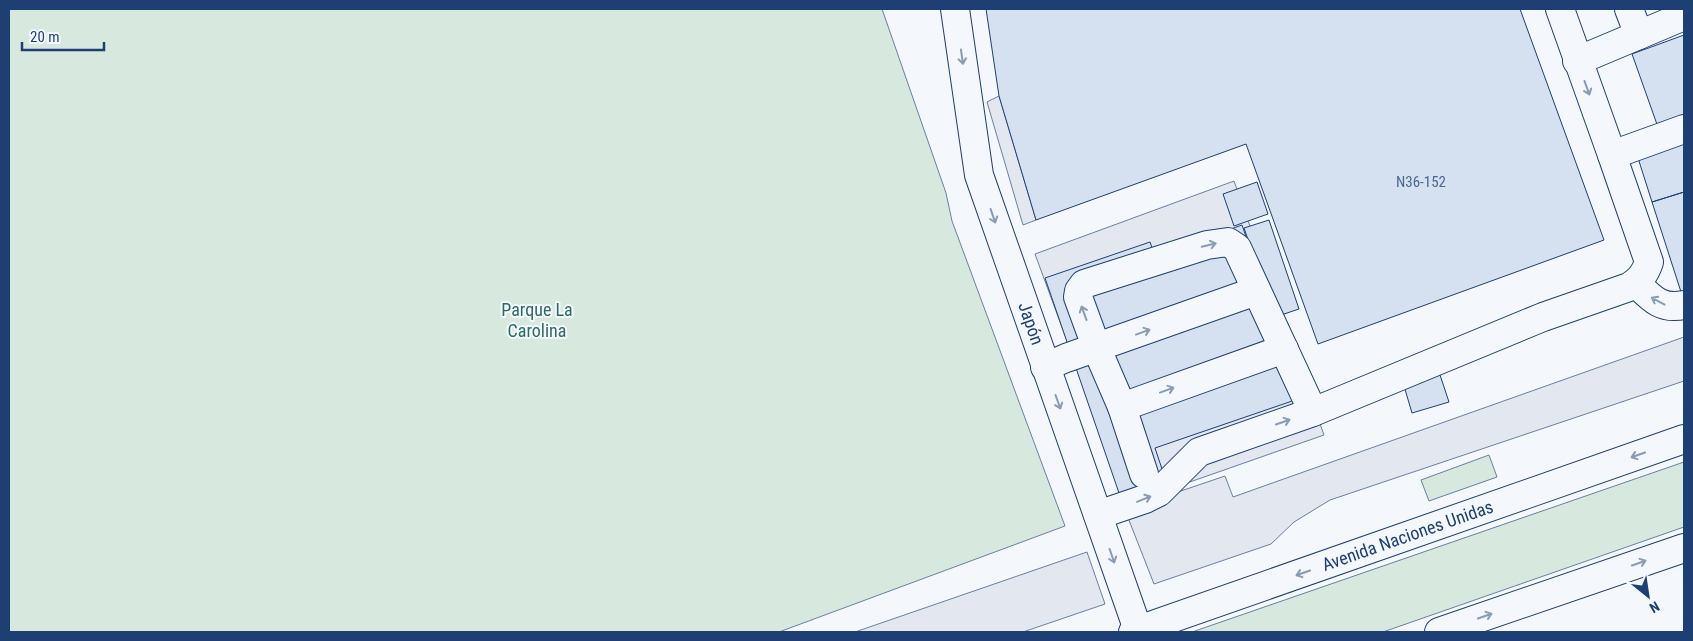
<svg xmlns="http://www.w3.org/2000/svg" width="1693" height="641" font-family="'Roboto Condensed',sans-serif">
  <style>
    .green { fill: #d7e8df; stroke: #687fa3 }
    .parking { fill: #e3e8f0; stroke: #687fa3 }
    .building { fill: #d5e0f0; stroke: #1d3f73 }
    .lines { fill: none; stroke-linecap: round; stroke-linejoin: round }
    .minor-casing { stroke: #1d3f73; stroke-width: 30 }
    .major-casing { stroke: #1d3f73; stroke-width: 30 }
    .minor { stroke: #f4f7fb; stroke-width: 28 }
    .major { stroke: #f4f7fb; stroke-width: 28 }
    .oneway { stroke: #889bb7 }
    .labels { text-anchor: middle; stroke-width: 4; stroke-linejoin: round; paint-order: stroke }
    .number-label { font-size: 15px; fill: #4b6792 }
    .park-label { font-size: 18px; fill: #2c6c60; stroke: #f4f7fb }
    .street-label { font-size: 18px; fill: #1d3f73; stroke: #f4f7fb }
  </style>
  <rect width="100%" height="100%" fill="#f4f7fb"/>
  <!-- green -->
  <path class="green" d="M9,9h873l64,184 6,28 113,305 -286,106h-770z
    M1489,455l8,22 -68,24 -8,-21z
    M1684,462v65l-301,105h-191z"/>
  <!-- parking -->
  <path class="parking" d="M999,96l37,124 -13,5 -36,-123z
    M1234,181l90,254 -197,69 -92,-250z
    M1684,337v44l-354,119 -36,22 -23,22 -117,40 -29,-74 100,-34 8,21z
    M1087,552l18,52 -82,28h-168z"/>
  <!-- building -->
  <path class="building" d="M986,9h534l84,231 -286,104 -72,-200 -210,76 -37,-124z
    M1684,35v86l-25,9 -27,-76z
    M1684,143v49l-32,10 -14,-44z
    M1257,182l11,32 -34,12 -11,-32z
    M1684,192v103h-2l-30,-93z
    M1269,220l30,89 -24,8 -31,-89z
    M1242,225l59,173 -146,50 12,36 -28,10 -2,-7 -18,6 -74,-215 105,-36 5,14z
    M1440,375l9,27 -37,11 -8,-27z"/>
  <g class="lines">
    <defs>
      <g id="minor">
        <path id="s1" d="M955,9l24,166 159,455"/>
        <path d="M1560,9l52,146 72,-26"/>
        <path d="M1629,9l10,26"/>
        <path d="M1577,61l107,-45"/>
        <path d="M1636,283c15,15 25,27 48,22"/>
        <path d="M1045,367l21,-9 190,-67"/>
        <path d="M1122,407l162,-58"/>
        <path d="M1144,474l-22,-67 -25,-58 -19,-52 1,-6 5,-7 123,-39 21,-3 9,6 76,164"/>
        <path d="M1098,515l47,-16 14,-7 40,-40 114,-40 230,-95 86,-30c11,-7 16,-13 20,-25l-37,-107"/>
      </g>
      <g id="major">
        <path id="s2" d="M1133,632l551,-193"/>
        <path d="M1439,632l245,-84"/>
      </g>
    </defs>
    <!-- minor casing -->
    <use href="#minor" class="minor-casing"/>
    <!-- major casing -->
    <use href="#major" class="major-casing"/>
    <!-- minor -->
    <use href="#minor" class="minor"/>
    <!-- major -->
    <use href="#major" class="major"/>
  </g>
  <!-- one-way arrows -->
  <defs><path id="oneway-shaft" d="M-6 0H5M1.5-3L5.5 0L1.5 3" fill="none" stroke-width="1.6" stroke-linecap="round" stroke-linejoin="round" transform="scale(1.25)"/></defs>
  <g class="oneway">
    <use href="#oneway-shaft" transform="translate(962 57) rotate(82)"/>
    <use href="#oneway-shaft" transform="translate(1587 88) rotate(70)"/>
    <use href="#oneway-shaft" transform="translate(993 216) rotate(71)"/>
    <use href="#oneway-shaft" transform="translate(1209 245) rotate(-14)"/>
    <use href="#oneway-shaft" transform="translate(1658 301) rotate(-152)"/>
    <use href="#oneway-shaft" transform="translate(1084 313) rotate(-110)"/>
    <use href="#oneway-shaft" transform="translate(1143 332) rotate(-20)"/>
    <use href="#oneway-shaft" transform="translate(1167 390) rotate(-20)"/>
    <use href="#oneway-shaft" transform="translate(1058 402) rotate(70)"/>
    <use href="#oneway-shaft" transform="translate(1283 422) rotate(-19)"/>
    <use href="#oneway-shaft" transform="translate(1638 455) rotate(161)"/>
    <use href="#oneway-shaft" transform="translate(1144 499) rotate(-22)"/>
    <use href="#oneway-shaft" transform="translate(1112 556) rotate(71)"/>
    <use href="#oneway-shaft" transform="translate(1639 563) rotate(-19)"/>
    <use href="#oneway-shaft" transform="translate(1303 573) rotate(161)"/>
    <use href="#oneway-shaft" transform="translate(1485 616) rotate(-19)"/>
  </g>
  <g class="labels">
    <!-- number labels -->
    <g class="number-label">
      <text x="1421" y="187">N36-152</text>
    </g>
    <!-- park labels -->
    <g class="park-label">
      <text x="537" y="316">Parque La<tspan x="537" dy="21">Carolina</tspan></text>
    </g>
    <!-- street labels -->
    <g class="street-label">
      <text dy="6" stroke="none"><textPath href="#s1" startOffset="325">Japón</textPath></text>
      <text dy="6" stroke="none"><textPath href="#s2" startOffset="291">Avenida Naciones Unidas</textPath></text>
    </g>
  </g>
  <!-- border -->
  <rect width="1693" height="641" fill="none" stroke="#1d3f73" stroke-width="20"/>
  <!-- north arrow -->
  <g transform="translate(1648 596) rotate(150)" stroke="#f4f7fb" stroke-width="4" paint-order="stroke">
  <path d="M0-4L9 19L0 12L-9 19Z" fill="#1d3f73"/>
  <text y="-8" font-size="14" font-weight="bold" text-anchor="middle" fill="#1d3f73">N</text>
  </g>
  <!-- scale -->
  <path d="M22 42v8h82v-8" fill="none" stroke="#1d3f73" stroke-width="2.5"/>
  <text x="30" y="42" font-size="15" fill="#1d3f73" stroke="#f4f7fb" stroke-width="4" paint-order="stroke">20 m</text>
</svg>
